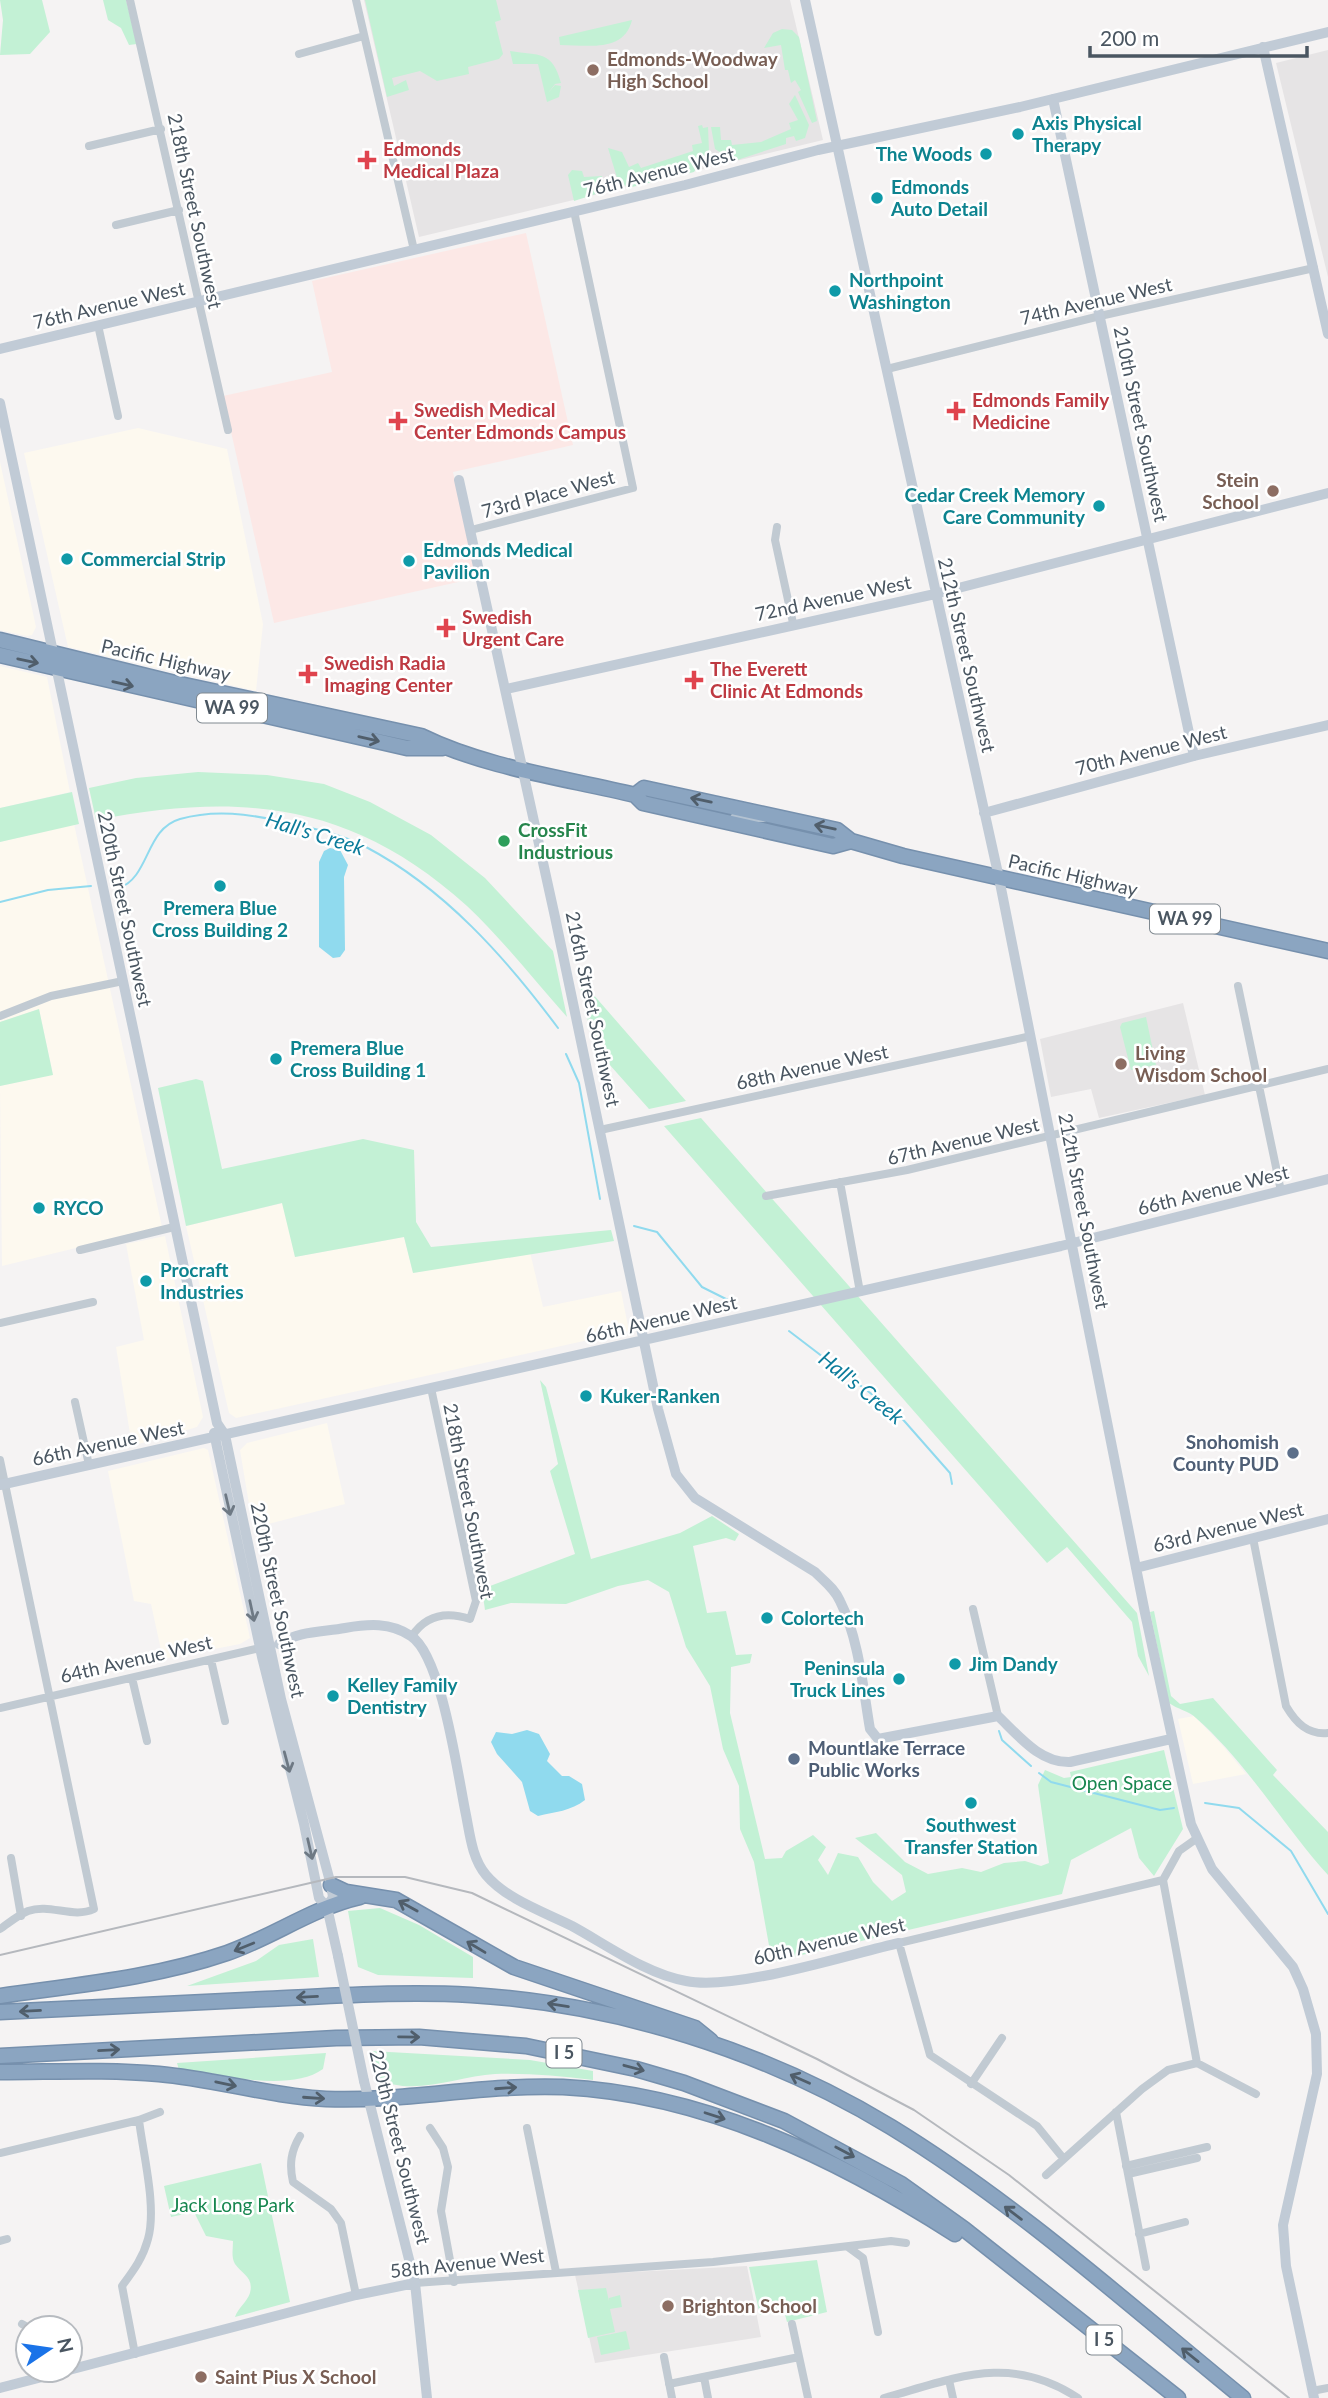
<svg xmlns="http://www.w3.org/2000/svg" width="1328" height="2398" font-family="Lato,sans-serif">
  <style>
    .commercial { fill: #fdf9ef }
    .education { fill: #e6e4e5 }
    .medical { fill: #fce8e6 }
    .green { fill: #c3f1d5 }
    .water { fill: #90daee }
    .lines { fill: none; stroke-linecap: round; stroke-linejoin: round }
    .stream { stroke: #90daee; stroke-width: 2 }
    .highway-casing { stroke: #7690ad; stroke-width: 17 }
    .street { stroke: #c1cad2; stroke-width: 8 }
    .secondary { stroke: #c1cbd6; stroke-width: 10 }
    .primary { stroke: #b3c2d1; stroke-width: 12 }
    .highway { stroke: #8ba5c1; stroke-width: 14 }
    .tram { stroke: #b5b8bd; stroke-width: 2 }
    .secondary-bridge { stroke: #c1cbd6; stroke-width: 10 }
    .oneway { stroke: #505e6b }
    .oneway2 { stroke: #6e7984 }
    .education-dot { fill: #8d6e63; stroke: #fff; stroke-width: 2.5 }
    .culture-dot { fill: #0f9aa8; stroke: #fff; stroke-width: 2.5 }
    .health-dot { fill: #e0444e; stroke: #fff; stroke-width: 2.5 }
    .leisure-dot { fill: #2e9e5b; stroke: #fff; stroke-width: 2.5 }
    .service-dot { fill: #5c6f8a; stroke: #fff; stroke-width: 2.5 }
    .labels { text-anchor: middle; stroke-width: 5; stroke-linejoin: round; paint-order: stroke }
    .shield { fill: #fff; stroke: #808990; stroke-width: 2 }
    .shield-label { font-size: 18px; font-weight: bold; fill: #4a5661 }
    .education-label { font-size: 19px; font-weight: bold; fill: #785e54; stroke: #fff; text-anchor: start }
    .culture-label { font-size: 19px; font-weight: bold; fill: #0d838f; stroke: #fff; text-anchor: start }
    .health-label { font-size: 19px; font-weight: bold; fill: #be3a42; stroke: #fff; text-anchor: start }
    .street-label { font-size: 19px; fill: #4a5661; stroke: #fff }
    .leisure-label { font-size: 19px; font-weight: bold; fill: #27864d; stroke: #fff; text-anchor: start }
    .service-label { font-size: 19px; font-weight: bold; fill: #4e5e75; stroke: #fff; text-anchor: end }
    .park-label { font-size: 19px; fill: #17864f; stroke: #fff }
    .water-label { font-size: 21px; font-style: italic; fill: #0c7c9b; stroke: #fff }
  </style>
  <rect width="100%" height="100%" fill="#f5f3f3"/>
  <!-- commercial -->
  <path class="commercial" d="M138,428l89,21 36,175 -7,67 -188,-44 -44,-194z
    M0,462l36,165 -4,8 -5,1 -27,-6z
    M0,666l47,11 23,115 -70,16z
    M74,824l88,403 -160,39 -2,-180 53,-12 -14,-65 -39,13v-180z
    M283,1203l12,54 109,-20 9,36 117,-21 13,55 78,-16 8,40 -393,87 -7,-5 -43,-187z
    M165,1236l38,181 -6,10 -65,19 -16,-99 28,-7 -18,-96z
    M327,1423l18,81 -92,24 -13,-78 7,-7z
    M204,1448l4,2 42,188 -10,6 -77,15 -12,-55 -17,-3 -26,-130z
    M1194,1716l28,29 24,29 -53,10 -15,-65z"/>
  <!-- education -->
  <path class="education" d="M364,0h426l33,140 -404,97z
    M1328,50v227l-52,-214z
    M1183,1003l22,92 -106,23 -8,-29 -40,8 -11,-58z
    M747,2266l14,71 -166,26 -20,-88z"/>
  <!-- medical -->
  <path class="medical" d="M526,233l47,212 -120,27 23,106 -202,45 -51,-227 109,-24 -20,-91z"/>
  <!-- green -->
  <path class="green" d="M0,0h42l8,32 -20,22 -30,1 3,-35z
    M103,0h23l11,44 -8,1 -8,-17 -13,-8z
    M365,0h131l5,20 -6,2 8,32 -4,5 -31,8 1,7 -32,7 -17,-10 -28,7 2,8 12,-6 3,10 -22,7z
    M632,20c-8,33 -44,25 -72,25l-1,-8z
    M782,29l10,1 7,7 18,84 -5,2 -14,-31 3,-2 -6,-10 -4,3 -3,-13h-3l-4,-25 -17,3 9,-15z
    M510,51c30,5 42,-1 51,32l-6,1 -7,9 7,-8 6,1 -2,11 -12,5 -9,-38h-25z
    M795,95l14,30 -4,13 -9,3 -2,-5 -8,2v6l-52,17 -19,-12 -4,-22h9l1,13h10l1,5 29,-3 30,-13 -2,-6 9,-3 -9,-16z
    M702,125l1,3 5,-1 1,24 -15,21 -66,16 -10,-7 -10,-33 14,4 7,15 9,-4 3,5 52,-17 -1,-6 10,-2 -4,-17z
    M572,170l10,1 2,6 18,-1v16l-28,9 -6,-26z
    M198,772l69,3 57,9 46,18 61,33 54,43 68,73 14,66c-33,-37 -64,-77 -100,-111 -115,-104 -225,-114 -371,-86l-7,-32 47,-10z
    M72,792l7,32 -79,18v-34z
    M579,978l107,123 -37,8 -56,-63z
    M39,1009l14,66 -53,11v-64z
    M1146,1017l10,48 -25,5 -11,-43 2,-4z
    M196,1079l7,2 19,88 141,-30 51,11 2,72 15,25 180,-17 3,11 -201,32 -9,-36 -109,20 -13,-54 -96,23 -28,-138z
    M701,1118l436,495 12,63 -11,-20 -6,-34 -65,-75 -20,16 -383,-437z
    M540,1380l6,7 45,172 89,-26 32,-17 27,18 -4,7 -9,-3 -33,8 14,67 19,-2 10,44 16,-1 -2,9 -19,4 -1,46 35,146 17,-1 4,-7 27,-16 13,12 -8,13 10,15 10,-22 20,4 15,25 19,19 14,-9 -4,-17 -47,-37 21,-5 29,29 23,12 34,-6 19,4 23,-9 21,-2 16,5 8,-3 -11,-78 7,-15 19,8 7,-1 -1,-5 94,-22 19,79 -29,47 -15,-18 -8,-30 -60,32 -9,34 -290,68 -18,-100 -14,-33 -1,-43 -16,-37 -13,-63 -24,-39 -17,-55 -21,-12 -30,6 -52,18 -55,-1 -26,7 -3,-21 93,-35 -25,-83 8,-7z
    M1154,1611l17,85 9,8 33,-6 64,72 -4,5 55,57v43c-45,-50 -81,-112 -132,-157 -7,-7 -19,-9 -27,-15l-19,-91z
    M380,1908l39,17 54,32v21l-95,-3 -20,-8 -10,-56z
    M313,1939l6,38 -132,9 69,-25 23,-16z
    M371,2051l159,9 63,11v9c-33,-4 -65,-7 -98,-6 -38,2 -83,24 -118,4z
    M326,2053l-3,16c-33,24 -104,5 -144,1l-2,-7z
    M261,2163l29,139 -55,15c3,-9 12,-15 15,-24 4,-16 -8,-19 -15,-29 -4,-7 -2,-15 -2,-23l-27,-5 -12,-24 -23,5 -7,-31z
    M817,2260l10,52 -40,10 -3,-11 -24,4 -11,-48z
    M606,2288l3,13v-3l11,-3 2,12 -12,2 5,23 -27,6 -10,-48z
    M626,2331l4,18 -29,6 -4,-18z"/>
  <!-- water -->
  <path class="water" d="M330,848l10,2 8,15 -4,12 1,73 -5,7 -7,1 -14,-11v-85l5,-11z
    M527,1730l12,4 11,20 -3,7 15,15h7l13,8 3,16c-14,11 -30,12 -47,16l-8,-5 -8,-29 -25,-28 -6,-12 5,-10 16,2z"/>
  <g class="lines">
    <!-- stream -->
    <path class="stream" d="M119,888c31,-11 26,-59 61,-69 35,-10 69,-5 105,3 25,6 58,12 81,25 78,41 140,111 192,181
      M0,902l48,-12 43,-4
      M566,1054l13,29 21,116
      M634,1226l23,6 45,55 26,13
      M789,1331l110,84 51,58 2,11
      M999,1731l3,9 29,26
      M1039,1773l12,9 109,28 14,-2
      M1205,1803l34,5 52,43 37,63"/>
    <defs>
      <path id="highway" d="M0,640l175,43 246,53c65,32 144,42 214,59l8,8 190,43 18,-5
        M0,655l407,93h36
        M635,795l9,-7 193,42 14,11 52,15 425,95
        M331,1885l15,7 50,8 118,67 181,61 16,13
        M0,1996c76,-11 154,-18 227,-43 46,-16 85,-45 133,-56
        M0,2012c89,-4 178,-8 266,-13 69,-3 137,-8 205,-4 146,9 295,56 420,132 126,77 238,178 352,271
        M0,2056l336,-18 83,-1 107,9 110,23 48,14 100,38 117,63 63,45 214,169
        M0,2072c53,0 106,-3 159,2 56,5 110,22 167,25 79,3 158,-15 237,-12 142,7 275,72 392,147"/>
    </defs>
    <!-- highway casing -->
    <use href="#highway" class="highway-casing"/>
    <!-- street -->
    <path class="street" d="M130,0l98,430
      M356,0l58,250
      M299,54l65,-18
      M89,146l72,-17
      M116,225l63,-15
      M98,325l20,91
      M887,369l213,-53 214,-48
      M777,527l-2,13 18,83
      M471,530l162,-42 -59,-277
      M1238,986l43,205
      M0,1016l51,-20 72,-15
      M600,1130l431,-94
      M840,1182l20,110
      M766,1196l141,-26 421,-101
      M80,1250l94,-23
      M0,1323l93,-21
      M75,1402l14,63
      M0,1460l94,449c-21,10 -44,-6 -66,2 -10,4 -19,12 -28,18
      M1253,1538l33,168c10,17 22,29 42,27
      M973,1609l25,107
      M412,1636c14,-21 34,-25 58,-17l6,-18 -45,-213
      M211,1660l14,61
      M132,1678l15,63
      M0,1708l260,-60
      M11,1858l10,58
      M1163,1880l34,183
      M971,2084l31,-46
      M1116,2112l30,155
      M430,2128l13,20 5,19 -7,44 13,71
      M527,2128l29,144
      M300,2136c-9,15 -11,28 -7,46l38,27 10,14 15,72
      M0,2153l139,-33 21,-8
      M1063,2158l-26,-32 -107,-71 -31,-112 264,-63 16,-29 17,-12
      M1126,2166l81,-19
      M1128,2174l69,-16
      M1046,2175l96,-86 26,-19 29,-7 59,31
      M1139,2234l46,-12
      M0,2241l7,-2
      M848,2247l15,11 15,74
      M415,2283l298,-21 178,-21 15,2
      M22,2324l7,4
      M792,2324l16,74
      M135,2354l-13,-68c11,-15 21,-28 26,-47 9,-32 -5,-85 -9,-119
      M664,2357l8,41
      M704,2377l4,21
      M949,2380l4,18
      M669,2384l130,-27
      M1312,2391l16,-3
      M884,2398c72,-20 126,-45 194,0"/>
    <!-- secondary -->
    <path class="secondary" d="M805,0l194,878 146,735 46,211 21,45 81,98 10,22 13,45 1,40 -34,151 3,41 28,132
      M1263,47l65,287
      M1053,99l141,657
      M0,349l685,-164 133,-35 202,-43 308,-75
      M0,403l217,1020 8,12 56,264 50,186 2,12 -6,10
      M459,480l96,437 103,492 18,65 19,24 120,74c9,9 20,17 25,29 19,38 23,87 30,128l8,10 120,-23c21,20 42,47 72,46l101,-23
      M506,689l429,-95 393,-101
      M984,813l210,-57 134,-31
      M214,1433l48,224 42,167 15,74 8,9 11,49
      M0,1485l1061,-239 267,-67
      M1136,1568l192,-49
      M279,1644c19,-13 44,-12 66,-16 23,-4 45,-6 66,8 31,20 47,141 55,179 4,20 6,43 20,60 20,24 58,37 86,51 35,19 74,48 114,55 49,10 160,-26 213,-38
      M364,2081l51,202 12,115
      M0,2388l356,-93 59,-12"/>
    <!-- primary -->
    <path class="primary" d="M733,823l4,-6 26,-1"/>
    <!-- highway -->
    <use href="#highway" class="highway"/>
    <!-- tram -->
    <path class="tram" d="M0,1955l336,-78h69l67,16 345,166 97,51 95,65 280,223"/>
    <!-- secondary-bridge -->
    <path class="secondary-bridge" d="M338,1956l26,125"/>
  </g>
  <!-- one-way arrows -->
  <defs><path id="oneway-shaft" d="M-6 0H5M1.5-3L5.5 0L1.5 3" fill="none" stroke-width="1.6" stroke-linecap="round" stroke-linejoin="round" transform="scale(1.75)"/></defs>
  <g class="oneway">
    <use href="#oneway-shaft" transform="translate(28 661) rotate(12)"/>
    <use href="#oneway-shaft" transform="translate(123 684) rotate(13)"/>
    <use href="#oneway-shaft" transform="translate(369 739) rotate(13)"/>
    <use href="#oneway-shaft" transform="translate(701 800) rotate(-168)"/>
    <use href="#oneway-shaft" transform="translate(825 827) rotate(-168)"/>
    <use href="#oneway-shaft" transform="translate(408 1906) rotate(-151)"/>
    <use href="#oneway-shaft" transform="translate(244 1947) rotate(158)"/>
    <use href="#oneway-shaft" transform="translate(476 1947) rotate(-149)"/>
    <use href="#oneway-shaft" transform="translate(307 1997) rotate(177)"/>
    <use href="#oneway-shaft" transform="translate(558 2005) rotate(-171)"/>
    <use href="#oneway-shaft" transform="translate(30 2011) rotate(177)"/>
    <use href="#oneway-shaft" transform="translate(409 2037) rotate(1)"/>
    <use href="#oneway-shaft" transform="translate(109 2050) rotate(-3)"/>
    <use href="#oneway-shaft" transform="translate(634 2068) rotate(15)"/>
    <use href="#oneway-shaft" transform="translate(800 2079) rotate(-156)"/>
    <use href="#oneway-shaft" transform="translate(226 2084) rotate(12)"/>
    <use href="#oneway-shaft" transform="translate(506 2088) rotate(-4)"/>
    <use href="#oneway-shaft" transform="translate(314 2098) rotate(4)"/>
    <use href="#oneway-shaft" transform="translate(715 2116) rotate(18)"/>
    <use href="#oneway-shaft" transform="translate(845 2152) rotate(28)"/>
    <use href="#oneway-shaft" transform="translate(1013 2213) rotate(-143)"/>
    <use href="#oneway-shaft" transform="translate(1190 2355) rotate(-141)"/>
  </g>
  <g class="oneway2">
    <use href="#oneway-shaft" transform="translate(228 1505) rotate(77)"/>
    <use href="#oneway-shaft" transform="translate(252 1611) rotate(78)"/>
    <use href="#oneway-shaft" transform="translate(287 1762) rotate(75)"/>
    <use href="#oneway-shaft" transform="translate(310 1849) rotate(77)"/>
  </g>
  <!-- markers -->
  <g class="education-dot">
    <circle cx="593" cy="70" r="7"/>
    <circle cx="1273" cy="491" r="7"/>
    <circle cx="1121" cy="1064" r="7"/>
    <circle cx="668" cy="2306" r="7"/>
    <circle cx="201" cy="2377" r="7"/>
  </g>
  <g class="culture-dot">
    <circle cx="1018" cy="134" r="7"/>
    <circle cx="986" cy="154" r="7"/>
    <circle cx="877" cy="198" r="7"/>
    <circle cx="835" cy="291" r="7"/>
    <circle cx="1099" cy="506" r="7"/>
    <circle cx="67" cy="559" r="7"/>
    <circle cx="409" cy="561" r="7"/>
    <circle cx="220" cy="886" r="7"/>
    <circle cx="276" cy="1059" r="7"/>
    <circle cx="39" cy="1208" r="7"/>
    <circle cx="146" cy="1281" r="7"/>
    <circle cx="586" cy="1396" r="7"/>
    <circle cx="767" cy="1618" r="7"/>
    <circle cx="955" cy="1664" r="7"/>
    <circle cx="899" cy="1679" r="7"/>
    <circle cx="333" cy="1696" r="7"/>
    <circle cx="971" cy="1803" r="7"/>
  </g>
  <g class="health-dot">
    <path d="M363.5 149.5h7v7h7v7h-7v7h-7v-7h-7v-7h7z"/>
    <path d="M952.5 400.5h7v7h7v7h-7v7h-7v-7h-7v-7h7z"/>
    <path d="M394.5 410.5h7v7h7v7h-7v7h-7v-7h-7v-7h7z"/>
    <path d="M442.5 617.5h7v7h7v7h-7v7h-7v-7h-7v-7h7z"/>
    <path d="M304.5 663.5h7v7h7v7h-7v7h-7v-7h-7v-7h7z"/>
    <path d="M690.5 669.5h7v7h7v7h-7v7h-7v-7h-7v-7h7z"/>
  </g>
  <circle class="leisure-dot" cx="504" cy="841" r="7"/>
  <g class="service-dot">
    <circle cx="1293" cy="1453" r="7"/>
    <circle cx="794" cy="1759" r="7"/>
  </g>
  <g class="labels">
    <!-- shield labels -->
    <g class="shield">
      <rect x="197" y="693.5" width="70" height="29" rx="5"/>
      <rect x="1150" y="904.5" width="70" height="29" rx="5"/>
      <rect x="546.5" y="2038.5" width="35" height="29" rx="5"/>
      <rect x="1086.5" y="2325.5" width="35" height="29" rx="5"/>
    </g>
    <g class="shield-label">
      <text x="232" y="714">WA 99</text>
      <text x="1185" y="925">WA 99</text>
      <text x="564" y="2059">I 5</text>
      <text x="1104" y="2346">I 5</text>
    </g>
    <!-- education labels -->
    <g class="education-label">
      <text x="607" y="66">Edmonds-Woodway<tspan x="607" dy="22">High School</tspan></text>
      <text x="1259" y="487" text-anchor="end">Stein<tspan x="1259" dy="22">School</tspan></text>
      <text x="1135" y="1060">Living<tspan x="1135" dy="22">Wisdom School</tspan></text>
      <text x="682" y="2313">Brighton School</text>
      <text x="215" y="2384">Saint Pius X School</text>
    </g>
    <!-- culture labels -->
    <g class="culture-label">
      <text x="1032" y="130">Axis Physical<tspan x="1032" dy="22">Therapy</tspan></text>
      <text x="972" y="161" text-anchor="end">The Woods</text>
      <text x="891" y="194">Edmonds<tspan x="891" dy="22">Auto Detail</tspan></text>
      <text x="849" y="287">Northpoint<tspan x="849" dy="22">Washington</tspan></text>
      <text x="1085" y="502" text-anchor="end">Cedar Creek Memory<tspan x="1085" dy="22">Care Community</tspan></text>
      <text x="423" y="557">Edmonds Medical<tspan x="423" dy="22">Pavilion</tspan></text>
      <text x="81" y="566">Commercial Strip</text>
      <text x="220" y="915" text-anchor="middle">Premera Blue<tspan x="220" dy="22">Cross Building 2</tspan></text>
      <text x="290" y="1055">Premera Blue<tspan x="290" dy="22">Cross Building 1</tspan></text>
      <text x="53" y="1215">RYCO</text>
      <text x="160" y="1277">Procraft<tspan x="160" dy="22">Industries</tspan></text>
      <text x="600" y="1403">Kuker-Ranken</text>
      <text x="781" y="1625">Colortech</text>
      <text x="969" y="1671">Jim Dandy</text>
      <text x="885" y="1675" text-anchor="end">Peninsula<tspan x="885" dy="22">Truck Lines</tspan></text>
      <text x="347" y="1692">Kelley Family<tspan x="347" dy="22">Dentistry</tspan></text>
      <text x="971" y="1832" text-anchor="middle">Southwest<tspan x="971" dy="22">Transfer Station</tspan></text>
    </g>
    <!-- health labels -->
    <g class="health-label">
      <text x="383" y="156">Edmonds<tspan x="383" dy="22">Medical Plaza</tspan></text>
      <text x="972" y="407">Edmonds Family<tspan x="972" dy="22">Medicine</tspan></text>
      <text x="414" y="417">Swedish Medical<tspan x="414" dy="22">Center Edmonds Campus</tspan></text>
      <text x="462" y="624">Swedish<tspan x="462" dy="22">Urgent Care</tspan></text>
      <text x="324" y="670">Swedish Radia<tspan x="324" dy="22">Imaging Center</tspan></text>
      <text x="710" y="676">The Everett<tspan x="710" dy="22">Clinic At Edmonds</tspan></text>
    </g>
    <!-- street labels -->
    <g class="street-label">
      <text transform="translate(659 172) rotate(-14)" y="7">76th Avenue West</text>
      <text transform="translate(195 211) rotate(78)" y="7">218th Street Southwest</text>
      <text transform="translate(1096 301) rotate(-13)" y="7">74th Avenue West</text>
      <text transform="translate(109 305) rotate(-13)" y="7">76th Avenue West</text>
      <text transform="translate(1141 424) rotate(78)" y="7">210th Street Southwest</text>
      <text transform="translate(548 494) rotate(-15)" y="7">73rd Place West</text>
      <text transform="translate(833 598) rotate(-12)" y="7">72nd Avenue West</text>
      <text transform="translate(967 655) rotate(77)" y="7">212th Street Southwest</text>
      <text transform="translate(166 660) rotate(13)" y="7">Pacific Highway</text>
      <text transform="translate(1151 750) rotate(-14)" y="7">70th Avenue West</text>
      <text transform="translate(1073 875) rotate(13)" y="7">Pacific Highway</text>
      <text transform="translate(125 909) rotate(78)" y="7">220th Street Southwest</text>
      <text transform="translate(593 1009) rotate(78)" y="7">216th Street Southwest</text>
      <text transform="translate(812 1067) rotate(-12)" y="7">68th Avenue West</text>
      <text transform="translate(963 1141) rotate(-13)" y="7">67th Avenue West</text>
      <text transform="translate(1213 1190) rotate(-14)" y="7">66th Avenue West</text>
      <text transform="translate(1084 1211) rotate(79)" y="7">212th Street Southwest</text>
      <text transform="translate(661 1319) rotate(-13)" y="7">66th Avenue West</text>
      <text transform="translate(108 1443) rotate(-12)" y="7">66th Avenue West</text>
      <text transform="translate(469 1501) rotate(79)" y="7">218th Street Southwest</text>
      <text transform="translate(1228 1527) rotate(-14)" y="7">63rd Avenue West</text>
      <text transform="translate(278 1600) rotate(78)" y="7">220th Street Southwest</text>
      <text transform="translate(136 1659) rotate(-13)" y="7">64th Avenue West</text>
      <text transform="translate(829 1941) rotate(-13)" y="7">60th Avenue West</text>
      <text transform="translate(400 2147) rotate(76)" y="7">220th Street Southwest</text>
      <text transform="translate(467 2263) rotate(-6)" y="7">58th Avenue West</text>
    </g>
    <!-- leisure labels -->
    <g class="leisure-label">
      <text x="518" y="837">CrossFit<tspan x="518" dy="22">Industrious</tspan></text>
    </g>
    <!-- service labels -->
    <g class="service-label">
      <text x="1279" y="1449">Snohomish<tspan x="1279" dy="22">County PUD</tspan></text>
      <text x="808" y="1755" text-anchor="start">Mountlake Terrace<tspan x="808" dy="22">Public Works</tspan></text>
    </g>
    <!-- park labels -->
    <g class="park-label">
      <text x="1122" y="1790">Open Space</text>
      <text x="233" y="2212">Jack Long Park</text>
    </g>
    <!-- water labels -->
    <g class="water-label">
      <text transform="translate(315 834) rotate(17)" y="7">Hall's Creek</text>
      <text transform="translate(861 1388) rotate(39)" y="7">Hall's Creek</text>
    </g>
  </g>
  <!-- north arrow -->
  <g transform="translate(49 2349) rotate(77)"><circle r="33" fill="#ffffff" stroke="#b7bbc0" stroke-width="2"/>
  <path d="M0-5L12 26L0 18L-12 26Z" fill="#1a73e8"/>
  <text y="-10" font-size="19" font-weight="bold" text-anchor="middle" fill="#4a5661">N</text>
  </g>
  <!-- scale -->
  <path d="M1090 46v10h217v-10" fill="none" stroke="#4a5661" stroke-width="3.5"/>
  <text x="1100" y="46" font-size="21" fill="#4a5661" stroke="#ffffff" stroke-width="5" paint-order="stroke">200 m</text>
</svg>
